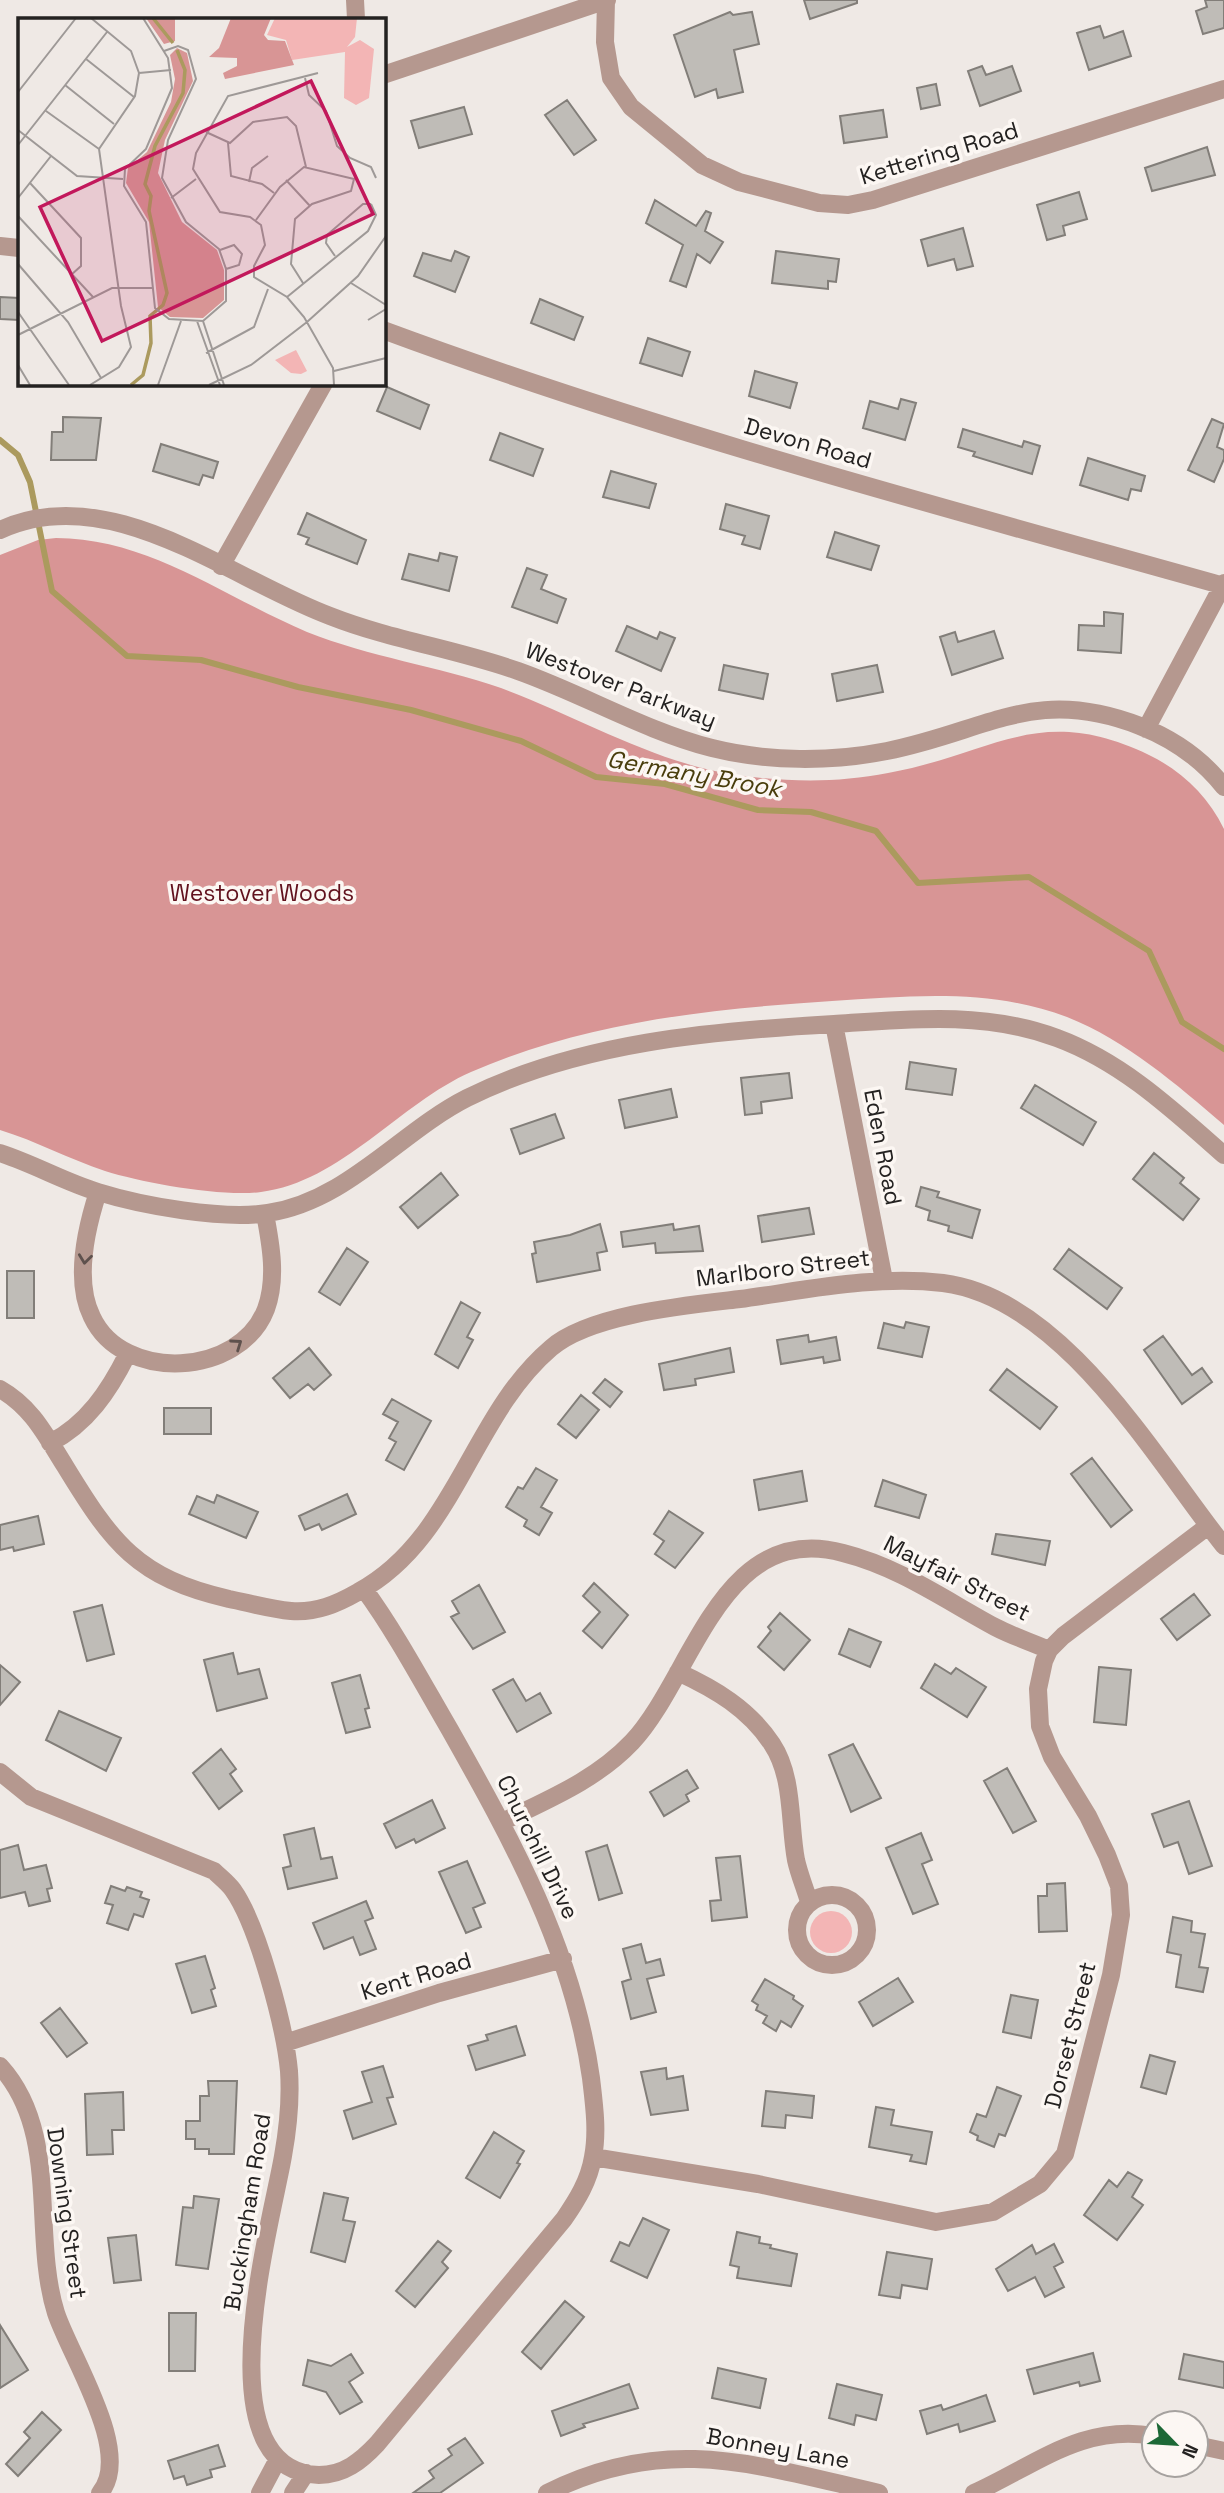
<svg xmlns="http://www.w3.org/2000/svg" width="1224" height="2493" font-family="'Space Grotesk',sans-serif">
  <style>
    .green { fill: #f3b5b5 }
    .forest { fill: #d89595 }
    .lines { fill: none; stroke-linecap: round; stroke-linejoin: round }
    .stream { stroke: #ab9a5e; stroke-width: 6 }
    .building { fill: #bfbcb7; stroke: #827e79; stroke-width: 2 }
    .minor { stroke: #b5988f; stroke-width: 18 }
    .oneway { stroke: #5e514d }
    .labels { text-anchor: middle; stroke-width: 7; stroke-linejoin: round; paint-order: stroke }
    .street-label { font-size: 23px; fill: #242221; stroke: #fcf7f3 }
    .park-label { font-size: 23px; fill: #61111d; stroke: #fcf7f3 }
    .water-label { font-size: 24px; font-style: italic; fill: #493d0c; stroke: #fcf7f3 }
    .inset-river { fill: none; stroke: #ab9a5e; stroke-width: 3.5 }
    .inset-road { fill: none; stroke: #9e9997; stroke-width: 2 }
    .view { fill: #c2185b; fill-opacity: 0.15; stroke: #c2185b; stroke-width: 3.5 }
    .inset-edge { fill: none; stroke: #242221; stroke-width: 3.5 }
  </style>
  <rect width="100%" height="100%" fill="#efe9e5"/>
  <!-- green -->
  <path class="green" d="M810 1932a21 21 0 1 1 42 0a21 21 0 1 1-42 0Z"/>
  <!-- forest -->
  <path class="forest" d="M56,538c92,0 168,59 251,94 63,25 130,34 194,56 76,28 156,76 236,87 50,7 101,8 151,-2 105,-19 151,-71 261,-18 33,16 59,41 75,74v296c-48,-41 -97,-84 -157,-108 -76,-29 -156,-21 -235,-16 -123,8 -246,21 -361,71 -71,31 -130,110 -210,120 -39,5 -118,-9 -156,-21 -36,-12 -69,-30 -105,-41v-575l38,-15z"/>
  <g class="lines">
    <!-- stream -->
    <path class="stream" d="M0,440l18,15 12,27 22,109 75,65 74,4 97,27 113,23 110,31 75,36 69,7 93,26 53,2 65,19 42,52 111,-6 120,74 33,71 42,27"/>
  </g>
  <!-- building -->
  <path class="building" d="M804,0h53v3l-47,16z
    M1205,0h19v28l-21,6 -7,-23 11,-4z
    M730,12l3,3 19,-3 7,32 -25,6 9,42 -25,6 -2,-9 -21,8 -21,-62z
    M1100,26l4,12 19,-7 8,25 -42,14 -12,-37z
    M982,66l4,9 26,-9 9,25 -41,15 -12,-35z
    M936,84l4,21 -19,4 -4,-21z
    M567,100l29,40 -22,15 -29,-40z
    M464,107l8,27 -53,14 -8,-27z
    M883,110l4,27 -43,6 -4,-27z
    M1207,147l8,28 -63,16 -7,-23z
    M1079,192l8,27 -24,7 2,9 -18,5 -10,-35z
    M655,200l41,26 10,-15 5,2 -6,18 18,11 -13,21 -13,-9 -11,33 -16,-6 13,-36 -37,-22z
    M963,228l10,38 -16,4 -3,-11 -26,7 -7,-26z
    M455,251l14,6 -14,35 -41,-16 9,-23 28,8z
    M776,251l63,8 -3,23 -8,-1v8l-56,-6z
    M0,297l19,1v22l-19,-1z
    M540,299l43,18 -9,23 -43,-17z
    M648,338l42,14 -8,24 -42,-13z
    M755,371l42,12 -7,25 -41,-12z
    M387,387l42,18 -9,24 -43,-18z
    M901,399l15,4 -11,37 -42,-12 7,-27 28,8z
    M63,417l38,1 -5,42h-45l1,-28h11z
    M1212,419l12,5 -7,23 7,3v9l-10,23 -26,-12z
    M963,429l59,18 2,-6 16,5 -8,28 -59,-18 2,-4 -17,-5z
    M500,433l43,16 -10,27 -43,-16z
    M161,444l57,18 -5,16 -10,-3 -4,10 -46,-14z
    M1088,458l57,18 -4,15 -10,-2 -3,11 -48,-15z
    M611,471l45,13 -7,24 -46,-11z
    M726,504l43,12 -9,33 -18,-5 3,-8 -25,-7z
    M307,513l59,27 -9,24 -51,-20 3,-6 -11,-4z
    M835,532l44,14 -8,24 -44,-13z
    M440,553l17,4 -8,34 -47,-12 7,-25 29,7z
    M527,568l20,7 -6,14 25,10 -9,24 -45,-16z
    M1104,612l19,2 -2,39 -43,-3 1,-25 25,1z
    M627,626l30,13 3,-7 15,6 -14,33 -45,-20z
    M994,631l9,27 -51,17 -12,-38 15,-5 3,10z
    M724,665l44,9 -5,25 -44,-9z
    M877,665l6,27 -46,9 -5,-27z
    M910,1062l46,7 -4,26 -46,-6z
    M789,1073l3,25 -31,4 1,11 -17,2 -4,-37z
    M1035,1085l61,37 -13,23 -62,-37z
    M671,1089l6,28 -52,11 -6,-28z
    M555,1114l9,24 -44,16 -9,-25z
    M1154,1153l30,25 -4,5 19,16 -16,21 -50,-41z
    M441,1173l17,22 -40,33 -18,-21z
    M921,1187l18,5 -2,5 43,13 -8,28 -24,-7 1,-5 -21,-6 2,-9 -14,-5z
    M809,1208l5,26 -52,8 -4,-26z
    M600,1224l7,27 -10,2 3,17 -63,12 -5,-28 4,-1 -2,-11 36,-7z
    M673,1224l1,6 25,-4 4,25 -47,2 -1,-10 -32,4 -2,-15z
    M347,1248l21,14 -28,43 -21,-13z
    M1069,1249l53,39 -15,21 -53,-40z
    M7,1271h27v47h-27z
    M461,1302l19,11 -13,24 6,3 -15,28 -23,-14z
    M906,1322l23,5 -7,30 -44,-9 6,-25 20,5z
    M808,1335l1,7 27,-5 4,23 -16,3 -1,-6 -42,7 -4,-24z
    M1163,1336l29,39 10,-7 10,14 -30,22 -38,-54z
    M309,1348l22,27 -17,15 -6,-6 -18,14 -17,-20z
    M730,1348l4,24 -39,7 1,6 -32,5 -5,-26z
    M1007,1369l50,38 -17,22 -50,-39z
    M605,1379l17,13 -12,15 -17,-14z
    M581,1395l18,15 -23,28 -18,-14z
    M392,1399l39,22 -27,49 -18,-10 10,-18 -7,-4 9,-16 -15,-8z
    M164,1408h47v26h-47z
    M1092,1458l40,52 -21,17 -40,-53z
    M536,1468l21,12 -16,27 11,6 -13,22 -15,-9 3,-6 -21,-13 12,-20 5,2z
    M802,1471l5,30 -48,9 -5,-30z
    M883,1480l43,15 -7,23 -44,-12z
    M347,1494l9,20 -34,16 -3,-6 -14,6 -6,-14z
    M217,1495l41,17 -12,26 -57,-24 8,-18 17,7z
    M669,1511l34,22 -28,35 -20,-14 9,-13 -10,-7z
    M38,1516l6,28 -30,7 -1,-4 -13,3v-25z
    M996,1534l54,7 -5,24 -53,-11z
    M594,1583l34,32 -26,33 -19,-17 17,-19 -17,-16z
    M479,1585l26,47 -32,17 -22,-32 8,-4 -7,-12z
    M1194,1594l16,21 -33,25 -16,-21z
    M102,1605l12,49 -27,7 -13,-49z
    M780,1613l30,27 -26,30 -26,-23 13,-16 -3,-4z
    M849,1629l32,13 -11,25 -31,-13z
    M233,1653l5,21 21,-5 8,29 -50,13 -13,-51z
    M935,1664l16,10 5,-6 30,19 -19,30 -46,-29z
    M0,1665l20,17 -20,23z
    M1099,1667l32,3 -5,55 -32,-3z
    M360,1675l9,33 -4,1 5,18 -24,6 -14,-50z
    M513,1679l13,22 14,-8 11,20 -34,19 -24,-42z
    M59,1711l62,27 -15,33 -60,-31z
    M853,1744l28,54 -30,14 -22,-57z
    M221,1749l15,20 -6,5 12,17 -23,18 -26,-36z
    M1007,1768l29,53 -23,12 -29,-52z
    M687,1770l11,18 -12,7 3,6 -25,15 -14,-24z
    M432,1800l13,28 -29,15 -2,-4 -18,9 -12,-24z
    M1189,1801l23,65 -23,8 -11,-32 -14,5 -12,-33z
    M314,1828l7,31 11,-2 5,21 -49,11 -5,-21 8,-2 -7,-31z
    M921,1833l11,27 -10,4 16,40 -25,10 -27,-66z
    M18,1845l6,25 22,-5 6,23 -5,1 3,12 -21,5 -4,-14 -25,6v-48z
    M607,1845l15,48 -23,7 -13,-48z
    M740,1856l7,61 -35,4 -2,-20 11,-1 -5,-42z
    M467,1861l18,42 -12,5 8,19 -15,6 -27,-61z
    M1065,1883l2,48 -28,1 -1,-36h9v-12z
    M111,1886l14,5 2,-4 15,5 -2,5 9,3 -6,17 -9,-3 -6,16 -21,-7 6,-18 -8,-2z
    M366,1901l7,17 -8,3 11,28 -16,6 -7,-18 -29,12 -11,-26z
    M1173,1917l19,4 -1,11 14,2 -6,33 9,1 -5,24 -27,-5 5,-32 -14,-3z
    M641,1944l5,19 14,-4 4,16 -17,4 9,33 -25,7 -9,-37 9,-3 -8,-30z
    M205,1956l10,32 -4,2 5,16 -24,7 -16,-49z
    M898,1978l15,24 -40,24 -14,-24z
    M765,1979l29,17 -1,3 10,7 -12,21 -10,-6 -5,10 -13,-8 4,-7 -11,-6 2,-5 -6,-4z
    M1011,1995l27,5 -7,38 -28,-6z
    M60,2008l27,35 -20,14 -26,-34z
    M516,2026l9,29 -49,15 -8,-24 20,-6 -2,-5z
    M1150,2055l25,7 -9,32 -25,-7z
    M383,2066l10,31 -6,1 9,26 -43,15 -9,-28 28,-9 -10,-30z
    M666,2068l1,11 16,-3 5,34 -37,5 -10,-43z
    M208,2081h29l-3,73h-25v-5h-14v-10h-9v-18h14v-25h9z
    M997,2087l24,9 -16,40 -6,-2 -5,13 -17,-7 1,-4 -8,-4 7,-18 9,3z
    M766,2091l48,5 -2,22 -26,-3 -1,13 -23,-2z
    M123,2092l1,38h-12l1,24 -26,1 -2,-61z
    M876,2107l18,3 -3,15 41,7 -6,32 -16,-3 2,-6 -43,-8z
    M494,2132l30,19 -7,12 3,1 -20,34 -34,-20z
    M1128,2172l14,8 -10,17 11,8 -26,35 -33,-25 25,-35 8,7z
    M324,2193l24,5 -5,22 12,2 -10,40 -34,-10z
    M194,2196l25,3 -11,70 -32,-4 7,-58 10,1z
    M643,2218l26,12 -22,48 -36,-17 9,-19 9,4z
    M737,2232l23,5 -1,6 12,2 -1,3 27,6 -6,32 -54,-8 2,-11 -9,-2z
    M136,2235l5,45 -27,3 -6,-45z
    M438,2241l13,10 -9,11 6,6 -33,39 -19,-16z
    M1054,2244l9,18 -9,5 10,20 -19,10 -10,-20 -27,14 -12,-22 36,-24 4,9z
    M887,2252l45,7 -5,30 -25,-4 -2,13 -21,-3z
    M565,2301l19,16 -43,52 -19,-17z
    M169,2313h27l-1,58h-26z
    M0,2325l28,45 -28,18z
    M1093,2353l7,28 -20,5 -1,-4 -45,12 -7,-24z
    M351,2354l12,19 -14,9 13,20 -22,12 -14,-22 -23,-7 5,-25 23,6z
    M1184,2354l40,8v26l-45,-9z
    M718,2368l48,11 -6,29 -48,-10z
    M629,2384l9,24 -55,16 2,3 -24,9 -9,-25z
    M837,2384l45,11 -6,25 -20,-5 -2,10 -25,-7z
    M986,2395l9,26 -35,11 -2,-8 -31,10 -7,-23 21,-6 2,5z
    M42,2412l19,18 -43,46 -12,-12 24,-26 -6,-6z
    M465,2438l18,25 -43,30h-27l21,-15 -5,-7 23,-16 -4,-6z
    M218,2445l7,21 -15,4 2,7 -25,8 -3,-9 -10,3 -6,-18z"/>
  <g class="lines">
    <!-- minor -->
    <path class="minor" d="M355,0l1,19
      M606,0l-1,42 6,36 20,29 71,58 37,17 80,21 29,2 25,-5 351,-111
      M383,75l224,-75
      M0,246l19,2
      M383,330c275,102 559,177 841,256
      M0,530c110,-51 230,49 330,86 61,24 126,33 188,55 65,23 127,60 194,77 56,14 119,14 175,3 101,-20 147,-66 253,-25 33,13 62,33 84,61
      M221,566l103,-183
      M1146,729l78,-146
      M834,1024l50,256
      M0,1153c34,11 65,29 98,39 45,14 125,28 170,21 79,-12 132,-81 199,-115 113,-56 244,-67 367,-74 75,-5 151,-13 223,14 65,24 116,72 167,117
      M98,1192c-12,37 -24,89 -6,125 31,66 148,60 174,-8 11,-30 5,-64 -1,-95
      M0,1389c32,18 46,47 65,77 47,77 72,112 164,133 20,4 41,10 62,12 25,2 46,-7 67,-19 98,-53 112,-175 193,-244 39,-34 138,-43 189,-49 67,-9 135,-24 203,-16 120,15 212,176 281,263
      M50,1443c37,-19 59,-52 77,-88
      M678,1672c37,17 71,37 94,72 22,33 17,79 24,116 3,14 9,28 13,42
      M0,1772l31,25 183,74c6,6 14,12 19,19 25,35 52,138 56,181 2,29 -1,57 -6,85 -11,65 -83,316 36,319 25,0 42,-14 58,-31l187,-225c13,-19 25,-38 29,-62 5,-26 1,-53 -2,-79 -18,-128 -79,-238 -141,-348 -28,-48 -54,-97 -86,-141
      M502,1822c47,-23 94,-42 130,-80 61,-65 89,-222 211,-189 56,14 102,47 152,74 17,9 36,15 54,23
      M797 1930a35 35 0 1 1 70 0a35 35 0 1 1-70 0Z
      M285,2043l154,-50 124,-34
      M0,2066c61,67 31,168 56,247 14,43 78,140 44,180
      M593,2157l165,27 178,38 57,-10 47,-28 25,-30 46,-179 10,-60 -2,-29 -12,-31 -19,-39 -36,-59 -12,-31 -2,-37 6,-28 5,-11 14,-14 145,-110
      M1196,2445l28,6
      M260,2493l18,-34
      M293,2493l13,-20
      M547,2493c120,-60 209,-28 332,0
      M974,2493c62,-28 109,-70 180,-57"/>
  </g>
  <!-- one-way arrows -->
  <defs><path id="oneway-chevron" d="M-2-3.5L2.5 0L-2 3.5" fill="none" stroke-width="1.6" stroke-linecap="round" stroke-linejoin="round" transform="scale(1.75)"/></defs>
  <g class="oneway">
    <use href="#oneway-chevron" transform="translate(85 1259) rotate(97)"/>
    <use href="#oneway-chevron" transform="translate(237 1344) rotate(-35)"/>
  </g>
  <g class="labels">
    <!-- street labels -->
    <g class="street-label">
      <text transform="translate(939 153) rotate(-17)" y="8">Kettering Road</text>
      <text transform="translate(808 443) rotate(16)" y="8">Devon Road</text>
      <text transform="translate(621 685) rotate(21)" y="8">Westover Parkway</text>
      <text transform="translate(883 1147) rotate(79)" y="8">Eden Road</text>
      <text transform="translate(783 1268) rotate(-7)" y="8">Marlboro Street</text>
      <text transform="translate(957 1578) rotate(27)" y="8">Mayfair Street</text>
      <text transform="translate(538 1847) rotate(64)" y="8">Churchill Drive</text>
      <text transform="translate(416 1976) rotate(-17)" y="8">Kent Road</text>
      <text transform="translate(1070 2035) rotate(-76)" y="8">Dorset Street</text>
      <text transform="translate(247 2212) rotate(-81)" y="8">Buckingham Road</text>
      <text transform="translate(67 2213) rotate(82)" y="8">Downing Street</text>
      <text transform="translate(778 2448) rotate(10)" y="8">Bonney Lane</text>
    </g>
    <!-- park labels -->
    <g class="park-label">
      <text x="262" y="901">Westover Woods</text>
    </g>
    <!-- water labels -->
    <g class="water-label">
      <text transform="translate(694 774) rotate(10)" y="8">Germany Brook</text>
    </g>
  </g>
  <!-- overview -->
  <g transform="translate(18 18)">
    <rect width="368" height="368" fill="#efe9e5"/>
    <path d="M257,0h82l-2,19 -8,10 13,-7 14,9 -5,49 -13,7 -12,-7 1,-46 -53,8 -6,-20 -19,-5zM278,332l11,21 -6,3 -10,-1 -16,-13z" fill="#f3b5b5"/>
    <path d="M128,0h29v23l-11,3zM213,0h40l-7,17 4,5 17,1 9,24 -69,14 -2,-6 14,-7v-8l-28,-1 10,-9zM159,30l10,5 6,28 -28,59 -7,33 24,49 35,28 7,20v30l-21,18 -33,-1 -12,-10 -9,-85 -23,-39 2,-15 19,-16 24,-50 4,-23 -5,-24z" fill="#d89595"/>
    <path class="inset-river" d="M135,0l20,25M113,367l12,-10 8,-32 -1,-27 13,-11 4,-12 -18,-82 2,-15 -6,-12 10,-38 28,-53 2,-23 -8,-20"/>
    <path class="inset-road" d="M125,0l25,40 4,30 -26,61 -21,20 -1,17 22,36 9,86 14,11 34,2 23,-20v-32l-7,-20 -33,-27 -24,-44 6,-38 28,-61 -8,-29 -10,-4 -14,5M68,41l48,38M121,55l32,-3M300,55l-90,23 -32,57 -3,16 27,43 30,5 11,8 4,20 -11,21v11l33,20 17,20 29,51 1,17M287,60l4,17 17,16 11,35 13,12 21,9 5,11M47,67l49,39M0,74l58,-74M28,93l53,38M0,112l59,46 46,3M188,114l24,11 23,-21 34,-5 9,9 10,41M210,125l3,33 31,8 12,9M0,127l89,-113M268,162l24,26M231,164l3,-14 16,-12M12,165l51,55v28l-10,9M0,180l33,-42M153,180l25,-19M0,198l75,81M238,202l24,-33 24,-20 50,12 -3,12 -39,13 -17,15 -4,45 12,19M202,232l14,-5 8,9 -3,11 -13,4M317,238l-9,-13 1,-8 36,-31h8M0,246l50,58 33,56M333,265l35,22M269,279l81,-66 8,-16 -5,-11M0,294l51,73M350,302l18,-11M179,303l23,64M185,303l21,64M0,317l94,-47h40M188,335l48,-26 14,-38M0,347l12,20M316,353l52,-13M72,367l29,-18 12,-20 -10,-41 -22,-157 36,-53 4,-23 -8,-22 -40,-33M140,367l23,-64M191,367l42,-20 56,-43 51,-46 28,-40"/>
    <path class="view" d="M293,63l62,133 -271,127 -62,-134z"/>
    <rect width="368" height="368" class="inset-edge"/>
  </g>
  <!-- north arrow -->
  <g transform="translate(1175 2444) rotate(115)"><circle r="33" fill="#fcf7f3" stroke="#a6a29f" stroke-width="2"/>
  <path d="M0-5L12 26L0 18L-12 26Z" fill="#1c6836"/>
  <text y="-10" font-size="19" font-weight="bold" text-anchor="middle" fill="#242221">N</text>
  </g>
</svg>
